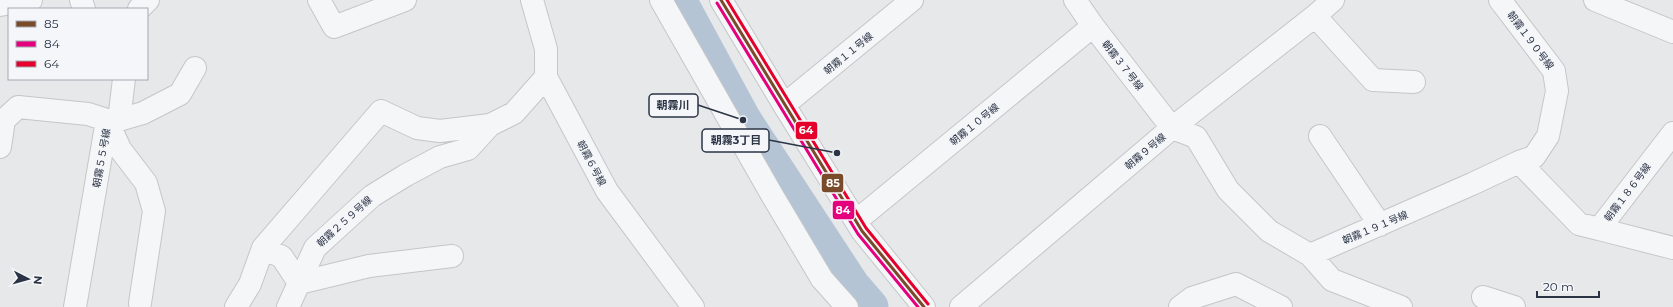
<svg xmlns="http://www.w3.org/2000/svg" width="1673" height="307" font-family="Montserrat,'Noto Sans JP',sans-serif">
  <style>
    .lines { fill: none; stroke-linecap: round; stroke-linejoin: round }
    .river { stroke: #b4c4d5; stroke-width: 37 }
    .minor-casing { stroke: #c4c6c8; stroke-width: 24 }
    .minor { stroke: #f5f6f7; stroke-width: 22 }
    .bus-1-casing { stroke: #f4f6f9; stroke-width: 6 }
    .bus-2-casing { stroke: #f4f6f9; stroke-width: 6 }
    .bus-3-casing { stroke: #f4f6f9; stroke-width: 6 }
    .bus-1 { stroke: #7a4b2a; stroke-width: 3 }
    .bus-2 { stroke: #e5007d; stroke-width: 3 }
    .bus-3 { stroke: #e4002b; stroke-width: 3 }
    .labels { text-anchor: middle; stroke-width: 3; stroke-linejoin: round; paint-order: stroke }
    .street-label { font-size: 10px; fill: #2b3445; stroke: #f4f6f9 }
    .leader { fill: none; stroke: #2b3445; stroke-width: 1.5 }
    .callout-dot { fill: #2b3445; stroke: #f4f6f9; stroke-width: 1.5 }
    .callout { fill: #f4f6f9; stroke: #2b3445; stroke-width: 1.5 }
    .callout-label { font-size: 11px; text-anchor: middle; font-weight: bold; fill: #2b3445 }
    .line-badge { stroke: #f4f6f9; stroke-width: 1.5 }
    .badge-label { font-size: 11px; text-anchor: middle; font-weight: bold; fill: #fff }
  </style>
  <rect width="100%" height="100%" fill="#e6e8ea"/>
  <g class="lines">
    <!-- river -->
    <path class="river" d="M678,0l65,120 108,165 19,22"/>
    <defs>
      <path id="minor" d="M81,0l3,9
        M319,0l15,27 71,-27
        M532,0l14,49v28l61,114 86,116
        M661,0l111,195 50,84 25,28
        M721,0l63,105 78,126 62,76
        M1075,0l18,26 79,102 24,9 32,53 41,41 41,24 162,-71 47,-22 60,62 20,5
        M1500,0l54,71 3,20 -9,45 -14,21 -15,5
        M1595,0l78,32
        M0,5l31,-5
        M139,9l9,-9
        M1315,16l58,64 41,2
        M784,105l128,-105
        M119,120l5,-41
        M1673,133l-74,96 74,19
        M1320,136l60,89
        M0,147l4,-27 14,-13 70,7 19,6 -32,187
        M856,221l237,-195
        M1310,255l22,25 69,27
        M452,256l-83,10 -70,17 -17,-26 -19,-9 118,-137 36,17 23,3 50,-6
        M1483,297l31,10
        M140,303l14,-92 -8,-28 -26,-34 -13,-29h12l24,-7 37,-19 15,-26
        M236,307l14,-23 13,-36
        M288,307l27,-59 57,-52 34,-21 34,-18 28,-8 22,-24 24,-12 32,-36
        M961,307l211,-179 143,-112 18,-16
        M1180,307l12,-9 44,-14 45,23"/>
    </defs>
    <!-- minor casing -->
    <use href="#minor" class="minor-casing"/>
    <!-- minor -->
    <use href="#minor" class="minor"/>
    <defs>
      <path id="bus-1" d="M721,0l141,231 62,76"/>
      <path id="bus-2" d="M717,3l141,231 60,73"/>
      <path id="bus-3" d="M727,0l139,228 62,76"/>
    </defs>
    <!-- bus-1 casing -->
    <use href="#bus-1" class="bus-1-casing"/>
    <!-- bus-2 casing -->
    <use href="#bus-2" class="bus-2-casing"/>
    <!-- bus-3 casing -->
    <use href="#bus-3" class="bus-3-casing"/>
    <!-- bus-1 -->
    <use href="#bus-1" class="bus-1"/>
    <!-- bus-2 -->
    <use href="#bus-2" class="bus-2"/>
    <!-- bus-3 -->
    <use href="#bus-3" class="bus-3"/>
  </g>
  <g class="labels">
    <!-- street labels -->
    <g class="street-label">
      <text transform="translate(1531 40) rotate(53)" y="4">朝霧１９０号線</text>
      <text transform="translate(848 53) rotate(-39)" y="4">朝霧１１号線</text>
      <text transform="translate(1123 65) rotate(52)" y="4">朝霧３７号線</text>
      <text transform="translate(974 124) rotate(-39)" y="4">朝霧１０号線</text>
      <text transform="translate(1145 151) rotate(-40)" y="4">朝霧９号線</text>
      <text transform="translate(101 158) rotate(-80)" y="4">朝霧５５号線</text>
      <text transform="translate(592 163) rotate(62)" y="4">朝霧６号線</text>
      <text transform="translate(1627 192) rotate(-53)" y="4">朝霧１８６号線</text>
      <text transform="translate(344 221) rotate(-42)" y="4">朝霧２５９号線</text>
      <text transform="translate(1375 227) rotate(-23)" y="4">朝霧１９１号線</text>
    </g>
  </g>
  <!-- callouts -->
  <path class="leader" d="M743 120L698 105M837 153L769 140"/>
  <g class="callout-dot">
    <circle cx="743" cy="120" r="4"/>
    <circle cx="837" cy="153" r="4"/>
  </g>
  <g class="callout">
    <rect x="649" y="94" width="49" height="23" rx="4"/>
    <rect x="702" y="129" width="67" height="23" rx="4"/>
  </g>
  <g class="callout-label">
    <text x="673" y="109">朝霧川</text>
    <text x="736" y="144">朝霧3丁目</text>
  </g>
  <g class="line-badge">
    <rect x="795" y="121" width="23" height="19" rx="4" fill="#e4002b"/>
    <rect x="821" y="173" width="23" height="20" rx="4" fill="#7a4b2a"/>
    <rect x="832" y="200" width="23" height="20" rx="4" fill="#e5007d"/>
  </g>
  <g class="badge-label">
    <text x="806" y="134">64</text>
    <text x="833" y="187">85</text>
    <text x="843" y="214">84</text>
  </g>
  <!-- legend -->
  <rect x="8" y="8" width="140" height="72" fill="#f4f6f9" stroke="#a4a8b1"/>
  <rect x="16" y="21" width="20" height="6" fill="#7a4b2a" stroke="#a4a8b1"/>
  <text x="44" y="28" font-size="12" fill="#2b3445">85</text>
  <rect x="16" y="41" width="20" height="6" fill="#e5007d" stroke="#a4a8b1"/>
  <text x="44" y="48" font-size="12" fill="#2b3445">84</text>
  <rect x="16" y="61" width="20" height="6" fill="#e4002b" stroke="#a4a8b1"/>
  <text x="44" y="68" font-size="12" fill="#2b3445">64</text>
  <!-- north arrow -->
  <g transform="translate(28 279) rotate(96)" stroke="#f4f6f9" stroke-width="3" paint-order="stroke">
  <path d="M0-3L7 15L0 10L-7 15Z" fill="#2b3445"/>
  <text y="-6" font-size="11" font-weight="bold" text-anchor="middle" fill="#2b3445">N</text>
  </g>
  <!-- scale -->
  <path d="M1537 291v6h62v-6" fill="none" stroke="#2b3445" stroke-width="2"/>
  <text x="1543" y="291" font-size="12" fill="#2b3445" stroke="#f4f6f9" stroke-width="3" paint-order="stroke">20 m</text>
</svg>
